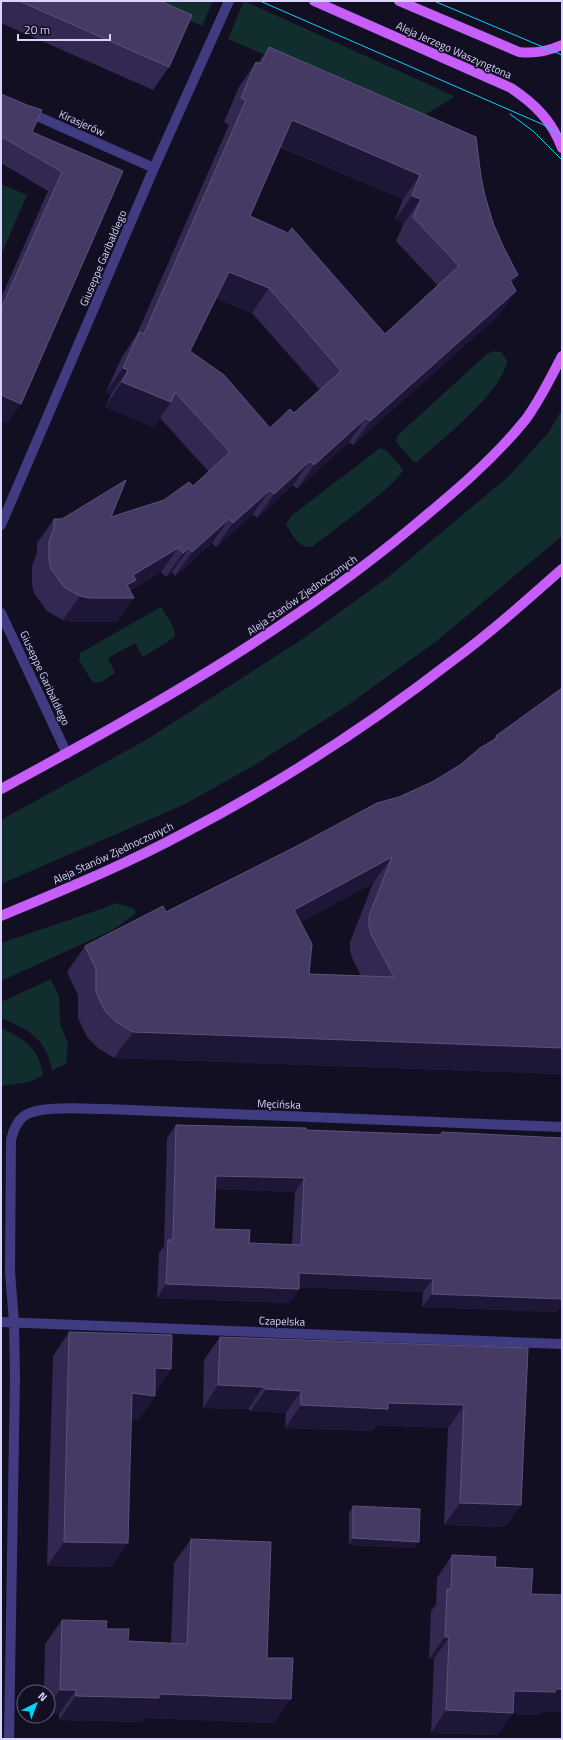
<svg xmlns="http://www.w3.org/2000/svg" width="563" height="1740" font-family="'Titillium Web',sans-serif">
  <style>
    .green { fill: #122d2d }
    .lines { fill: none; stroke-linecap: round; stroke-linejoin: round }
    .minor { stroke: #413b81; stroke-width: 10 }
    .major { stroke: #c75dfa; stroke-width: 10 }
    .tram { stroke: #07d2f5; stroke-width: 1 }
    .wall { fill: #332851; fill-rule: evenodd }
    .shaded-wall { fill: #1e1637 }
    .building { fill: #443a64; stroke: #5c527c; fill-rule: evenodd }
    .labels { text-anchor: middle; stroke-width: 3; stroke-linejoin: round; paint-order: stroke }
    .street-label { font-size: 11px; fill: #d9d3fe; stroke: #130f23 }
  </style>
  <rect width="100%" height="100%" fill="#130f23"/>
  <!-- green -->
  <path class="green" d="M144,1h69l-11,25z
    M244,1l210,95 -1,2 -37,22 -188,-81z
    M1,184l26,11 -26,60z
    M494,351l7,1 6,8c-2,30 -67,81 -90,102h-3l-18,-20 1,-6 90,-82z
    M560,413h2v123l-124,104 -90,65 -95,61 -72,40 -180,78v-64l145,-80 158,-102 83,-60 122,-102 39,-43z
    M380,448l7,3 16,18c0,12 -78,67 -91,78 -14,1 -19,-12 -26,-22l5,-9z
    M159,608h3l12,20 1,9 -32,20 -8,-14 -27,15 7,15 -14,9 -6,1 -3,-2 -13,-21 1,-7z
    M116,903l17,5 3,4 -1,2 -22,16 -112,51v-38l103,-35z
    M51,979l8,18 1,27 8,19 -2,21 -14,6c-6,-32 -23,-40 -51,-52v-16z
    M1,1028c25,12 37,19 42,47l-14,7 -28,4z"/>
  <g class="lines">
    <!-- minor -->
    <path class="minor" d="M1,100l153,68
      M1,525l153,-357 75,-167
      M1,613l66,141
      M1,1322l561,22
      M9,1739l6,-363 -1,-54 -4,-50 1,-132c2,-9 5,-18 13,-24 15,-11 61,-7 81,-7l457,18"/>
    <!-- major -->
    <path class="major" d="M314,1l197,87c24,16 41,33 51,60
      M399,1l120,51c15,2 29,-1 43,-7
      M1,789c143,-77 285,-157 410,-261 41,-34 81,-67 115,-109 14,-19 25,-42 36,-63
      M1,916c62,-26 126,-52 185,-84 94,-49 182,-106 266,-171 38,-28 74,-60 110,-92"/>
    <!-- tram -->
    <path class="tram" d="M260,1l284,124 18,11
      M434,1l128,54
      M510,114l23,17 29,29"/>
  </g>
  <!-- wall -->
  <path class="wall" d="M1,1h159l9,66 -16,23 -152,-67z
    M269,47l212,130 4,19 27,88 -13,31 -146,130 -4,-3 -52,47 -4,-4 -36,33 -4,-4 -37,33 -4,-4 -37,33 -3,-4 -6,5 -5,-5 -31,19 4,7 -17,24h-45l-9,-2 -16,-9 -13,-18 -2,-9v-18l5,-14v-9l17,-24 57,-2 53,-17 29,-14 16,-14 -49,-54 -6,9 -49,-20 6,-13 -5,-2 16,-35 15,-23 92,-209 -5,-3 15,-35 17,-25 2,1zM280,147l123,52 -8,21 9,3 -8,18 42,45 -53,48 -135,-118zM216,298l36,15 68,77 -26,23 -24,15 -80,-77z
    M1,94l31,38 91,39 -102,233 -14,19 -6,-3v-122l47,-107 -47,-28z
    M562,688v386l-448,-16 -16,-10 -11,-11 -9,-19v-23l-11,-23 18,-26 81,-34 233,-115 33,-15 28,-17 32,-24 4,-5zM373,883l-23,59v9l3,9 8,16 -52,-2 -8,-52z
    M176,1125l264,10 2,-3 115,180 -135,-5 1,-15 -124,-5v2l-10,14 -132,-5 2,-45 5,-7 3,-108zM215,1189l80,3 -3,53 -43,-2 -35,-14z
    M69,1332l102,37 -16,23v4l-17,24 -7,-1 -3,124 -17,24 -64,-1 6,-210z
    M220,1337l308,11 -23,179 -61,-2 4,-97 -71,-3 -5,6 -87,-3 1,-15 -35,-2 -3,-2 -45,-1 1,-48z
    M353,1506l61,42 -65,-3v-32z
    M191,1539l76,119 7,65 -129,-5 -3,4 -83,-2v-6h-11v-22h-4l1,-48 17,-24 44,9 22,12 43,3 3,-81z
    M452,1555l43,12 36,27 31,1v115l-2,2h-18l-2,3 -28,-1 -15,21 -66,-2 3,-74h-5l2,-48 5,-6 1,-27z"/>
  <!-- shaded-wall -->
  <path class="shaded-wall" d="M292,120l128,55 -17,24 -128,-55z
    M412,196l9,3 -17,24 -9,-3z
    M229,272l40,16 -17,25 -40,-17z
    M518,275l-17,24 9,-19z
    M516,291l-17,24 -146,130 17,-24z
    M123,368l5,2 -17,24 -5,-2z
    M122,382l49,20 -17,25 -49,-20z
    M1,395l20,9 -14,19 -6,-3z
    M366,418l-17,24 -52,47 17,-24z
    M310,461l-17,24 -36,33 17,-24z
    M270,490l-17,24 -37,33 17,-24z
    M229,519l-17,24 -37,33 17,-24z
    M178,548l-17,24 -34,21 7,5 -17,24h-45l-9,-2 17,-24 53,-21z
    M189,548l-17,24 -6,5 17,-24z
    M392,857l-19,26 -97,53 18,-26z
    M133,1032l429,16v26l-448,-16z
    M216,1176l88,2 -9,14 -88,-3z
    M299,1273l134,6 -10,13 -133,-5z
    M166,1284l133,5 -10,14 -132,-5z
    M432,1294l130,5v6l-5,7 -135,-5z
    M155,1368l16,1 -17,24z
    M218,1385l45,2 -15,22 -45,-1z
    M266,1389l35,2 -15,22 -35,-2z
    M132,1393l23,3 -17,24 -23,-3z
    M388,1403l76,2 -16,23 -71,-3 -5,6 -87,-3 16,-23z
    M460,1503l61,2 -16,22 -61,-2z
    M353,1538l66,4 -5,6 -65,-3z
    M64,1542l64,1 -17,24 -64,-1z
    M445,1637h4l-15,22h-5z
    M556,1689h6v21l-2,2h-18l-2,3 -28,-1 -15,21 -66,-2 15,-23 68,-19z
    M60,1690h16l-17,24h-11v-7z
    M159,1694l132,5 -17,24 -129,-5 -3,4 -83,-2 17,-24z"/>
  <!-- building -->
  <path class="building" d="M19,1h141l32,14 -23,52z
    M269,47l207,90 5,40 4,19 8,27 11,25 14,27 -8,5 6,11 -146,130 -4,-3 -52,47 -4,-4 -36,33 -4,-4 -37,33 -4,-4 -37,33 -3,-4 -6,5 -5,-5 -45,27 3,5 -9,5 7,13h-45l-9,-2 -16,-9 -13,-18 -2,-9v-18l5,-14v-9h8l64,-39 -15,37 53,-17 25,-18 4,4 37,-34 -55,-60 -4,10 -49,-20 6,-12 -5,-2 16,-36 5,2 102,-234 -5,-2 15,-36 5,2zM292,120l128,55 -8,21 9,3 -8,18 46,49 -74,68 -93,-106 -4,5 -38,-17zM229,272l40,16 72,83 -47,42 -4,-4 -20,19 -46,-53 -34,-24z
    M1,94l26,11 15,5 -10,22 91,39 -102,233 -20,-9v-86l61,-137 -53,-31 -8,-4z
    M562,688v360l-429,-16 -17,-10 -11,-11 -9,-19v-23l-11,-23 78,-40 3,6 131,-66 80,-43 22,-6 33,-15 28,-17 20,-17 17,-10 -1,-2zM392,857l-23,59v9l2,9 23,43 -85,-3 3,-30 -18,-34z
    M176,1125l130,3v2l135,5 1,-3 120,6v161l-130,-5 1,-15 -134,-6v16l-133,-5 2,-44h5zM216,1176l88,2 -3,67 -52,-2 1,-13 -36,-1z
    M69,1332l103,3 -1,34 -16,-1v28l-23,-3 -4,150 -64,-1z
    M220,1337l308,11 -7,157 -61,-2 4,-98 -76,-2v6l-87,-4v-14l-35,-2 -3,-2 -45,-2z
    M353,1506l67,3 -1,33 -66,-4z
    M191,1539l80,3 -4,116h26l-2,41 -132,-5v4l-83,-2v-6h-16l2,-70 45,1 -1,8h23l-1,12 59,3z
    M452,1555l44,2 -1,10 38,2 -2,25 31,1v94h-6l-1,3 -41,-1 -1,22 -67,-3 3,-73h-4l2,-48h4z"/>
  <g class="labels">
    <!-- street labels -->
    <g class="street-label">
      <text transform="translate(454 50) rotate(24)" y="4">Aleja Jerzego Waszyngtona</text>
      <text transform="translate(82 123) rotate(24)" y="4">Kirasjerów</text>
      <text transform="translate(103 258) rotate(-67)" y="4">Giuseppe Garibaldiego</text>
      <text transform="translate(302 595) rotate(-35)" y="4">Aleja Stanów Zjednoczonych</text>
      <text transform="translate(45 678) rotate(65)" y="4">Giuseppe Garibaldiego</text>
      <text transform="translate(113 853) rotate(-25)" y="4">Aleja Stanów Zjednoczonych</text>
      <text transform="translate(279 1104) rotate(2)" y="4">Męcińska</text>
      <text transform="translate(282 1321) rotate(2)" y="4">Czapelska</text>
    </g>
  </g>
  <!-- border -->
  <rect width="563" height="1740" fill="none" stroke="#d9d3fe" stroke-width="4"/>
  <!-- north arrow -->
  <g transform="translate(36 1704) rotate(42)"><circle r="19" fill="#130f23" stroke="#625d7b"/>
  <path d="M0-3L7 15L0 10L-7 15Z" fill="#07d2f5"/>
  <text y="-6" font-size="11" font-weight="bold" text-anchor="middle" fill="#d9d3fe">N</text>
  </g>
  <!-- scale -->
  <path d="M18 34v6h92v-6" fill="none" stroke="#d9d3fe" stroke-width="2"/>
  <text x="24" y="34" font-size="12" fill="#d9d3fe" stroke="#130f23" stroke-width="3" paint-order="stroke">20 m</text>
</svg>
